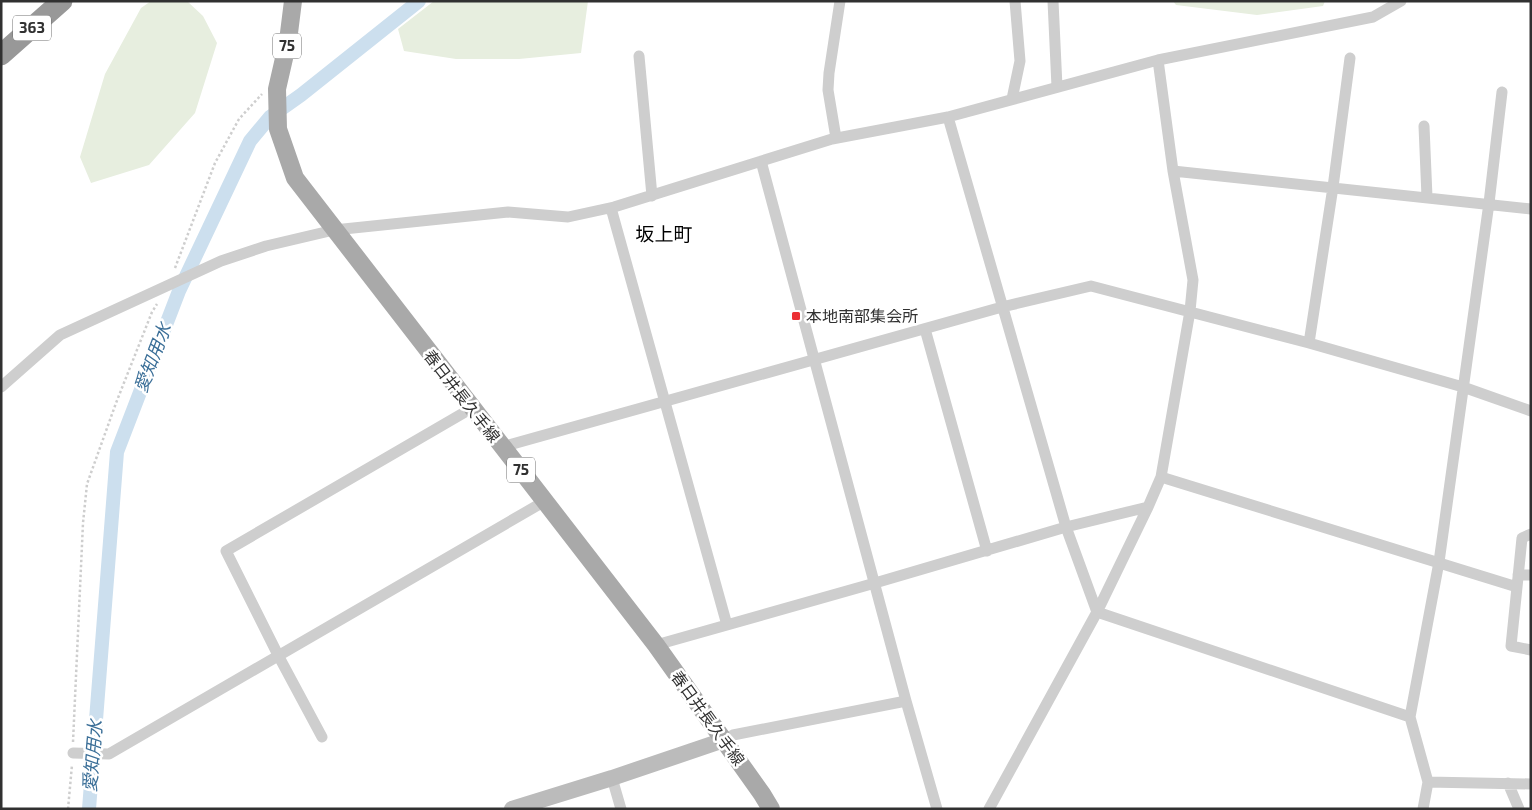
<svg xmlns="http://www.w3.org/2000/svg" width="1532" height="810" font-family="'Exo 2','Noto Sans JP',sans-serif">
  <style>
    .green { fill: #e7eedf }
    .lines { fill: none; stroke-linecap: round; stroke-linejoin: round }
    .canal { stroke: #ccdfee; stroke-width: 14 }
    .path { stroke: #cecece; stroke-width: 2.5; stroke-dasharray: 2.5 2.5; stroke-linecap: butt }
    .street { stroke: #cecece; stroke-width: 11 }
    .secondary { stroke: #bbb; stroke-width: 16 }
    .primary { stroke: #a9a9a9; stroke-width: 18 }
    .highway { stroke: #989898; stroke-width: 21 }
    .poi-dot { fill: #ec3035; stroke: #fff; stroke-width: 2 }
    .labels { text-anchor: middle; stroke-width: 5; stroke-linejoin: round; paint-order: stroke }
    .shield { fill: #fff; stroke: #6f6f6f; stroke-width: 1 }
    .shield-label { font-size: 15px; font-weight: bold; fill: #313131 }
    .poi-label { font-size: 16px; fill: #313131; stroke: #fff; text-anchor: start }
    .street-label { font-size: 16px; fill: #313131; stroke: #fff }
    .water-label { font-size: 18px; font-style: italic; fill: #3b6f98; stroke: #fff }
    .quarter-label { font-size: 19px; fill: #000; stroke: #fff }
  </style>
  <rect width="100%" height="100%" fill="#fff"/>
  <!-- green -->
  <path class="green" d="M151,1h36l16,15 14,27 -22,70 -46,52 -58,18 -11,-26 25,-83 36,-66z
    M434,1h154l-7,52 -62,6h-63l-52,-8 -6,-22z
    M1173,1h152l-2,5 -66,9 -81,-10z"/>
  <g class="lines">
    <!-- canal -->
    <path class="canal" d="M89,809l28,-357 62,-161 71,-150 20,-24 31,-22 118,-94"/>
    <!-- path -->
    <path class="path" d="M175,268l40,-105 24,-44 23,-25
      M73,742l10,-219 4,-39 29,-81 36,-91 5,-8
      M68,809l4,-44"/>
    <!-- street -->
    <path class="street" d="M1053,1l4,86
      M639,56l13,140
      M1012,99l8,-38 -5,-60
      M948,117l118,410 31,85
      M1424,126l3,71
      M836,138l-8,-48 1,-17 11,-72
      M761,161l145,540 31,108
      M1173,171l358,38
      M611,208l116,417
      M925,329l62,222
      M1309,343l24,-156 17,-129
      M1,387l59,-52 161,-74 45,-15 68,-16 174,-18 60,5 46,-10 218,-68 116,-22 210,-57 215,-43 28,-16
      M502,447l500,-140 89,-21 218,57 154,44 68,24
      M1161,477l356,110
      M1531,534l-9,4 -11,108 20,4
      M1518,575h13
      M1097,612l313,105
      M656,645l219,-62 191,-56 82,-20
      M322,737l-44,-82 -52,-104 246,-143
      M724,740l9,-5 173,-34
      M73,753l36,1 436,-253
      M612,778l9,31
      M1428,782l103,2
      M1508,783l11,26
      M989,809l108,-197 51,-105 13,-30 29,-166 3,-31 -20,-109 -15,-111
      M1423,809l5,-27 -18,-65 29,-155 50,-359 13,-111"/>
    <!-- secondary -->
    <path class="secondary" d="M512,809l100,-31 112,-38"/>
    <!-- primary -->
    <path class="primary" d="M293,1l-5,40 -11,48 1,40 17,49 361,467 106,149 9,15"/>
    <!-- highway -->
    <path class="highway" d="M1,55l61,-54"/>
  </g>
  <!-- markers -->
  <rect class="poi-dot" x="791" y="311" width="10" height="10" rx="2.5"/>
  <g class="labels">
    <!-- shield labels -->
    <g class="shield">
      <rect x="13" y="15.5" width="38" height="25" rx="4"/>
      <rect x="273" y="33.5" width="28" height="25" rx="4"/>
      <rect x="507" y="457.5" width="28" height="25" rx="4"/>
    </g>
    <g class="shield-label">
      <text x="32" y="33">363</text>
      <text x="287" y="51">75</text>
      <text x="521" y="475">75</text>
    </g>
    <!-- poi labels -->
    <g class="poi-label">
      <text x="806" y="322">本地南部集会所</text>
    </g>
    <!-- street labels -->
    <g class="street-label">
      <text transform="translate(462 396) rotate(52)" y="6">春日井長久手線</text>
      <text transform="translate(708 718) rotate(54)" y="6">春日井長久手線</text>
    </g>
    <!-- water labels -->
    <g class="water-label">
      <text transform="translate(153 358) rotate(-69)" y="6">愛知用水</text>
      <text transform="translate(93 756) rotate(-85)" y="6">愛知用水</text>
    </g>
    <!-- quarter labels -->
    <g class="quarter-label">
      <text x="664" y="241">坂上町</text>
    </g>
  </g>
  <!-- border -->
  <rect width="1532" height="810" fill="none" stroke="#313131" stroke-width="5"/>
</svg>
